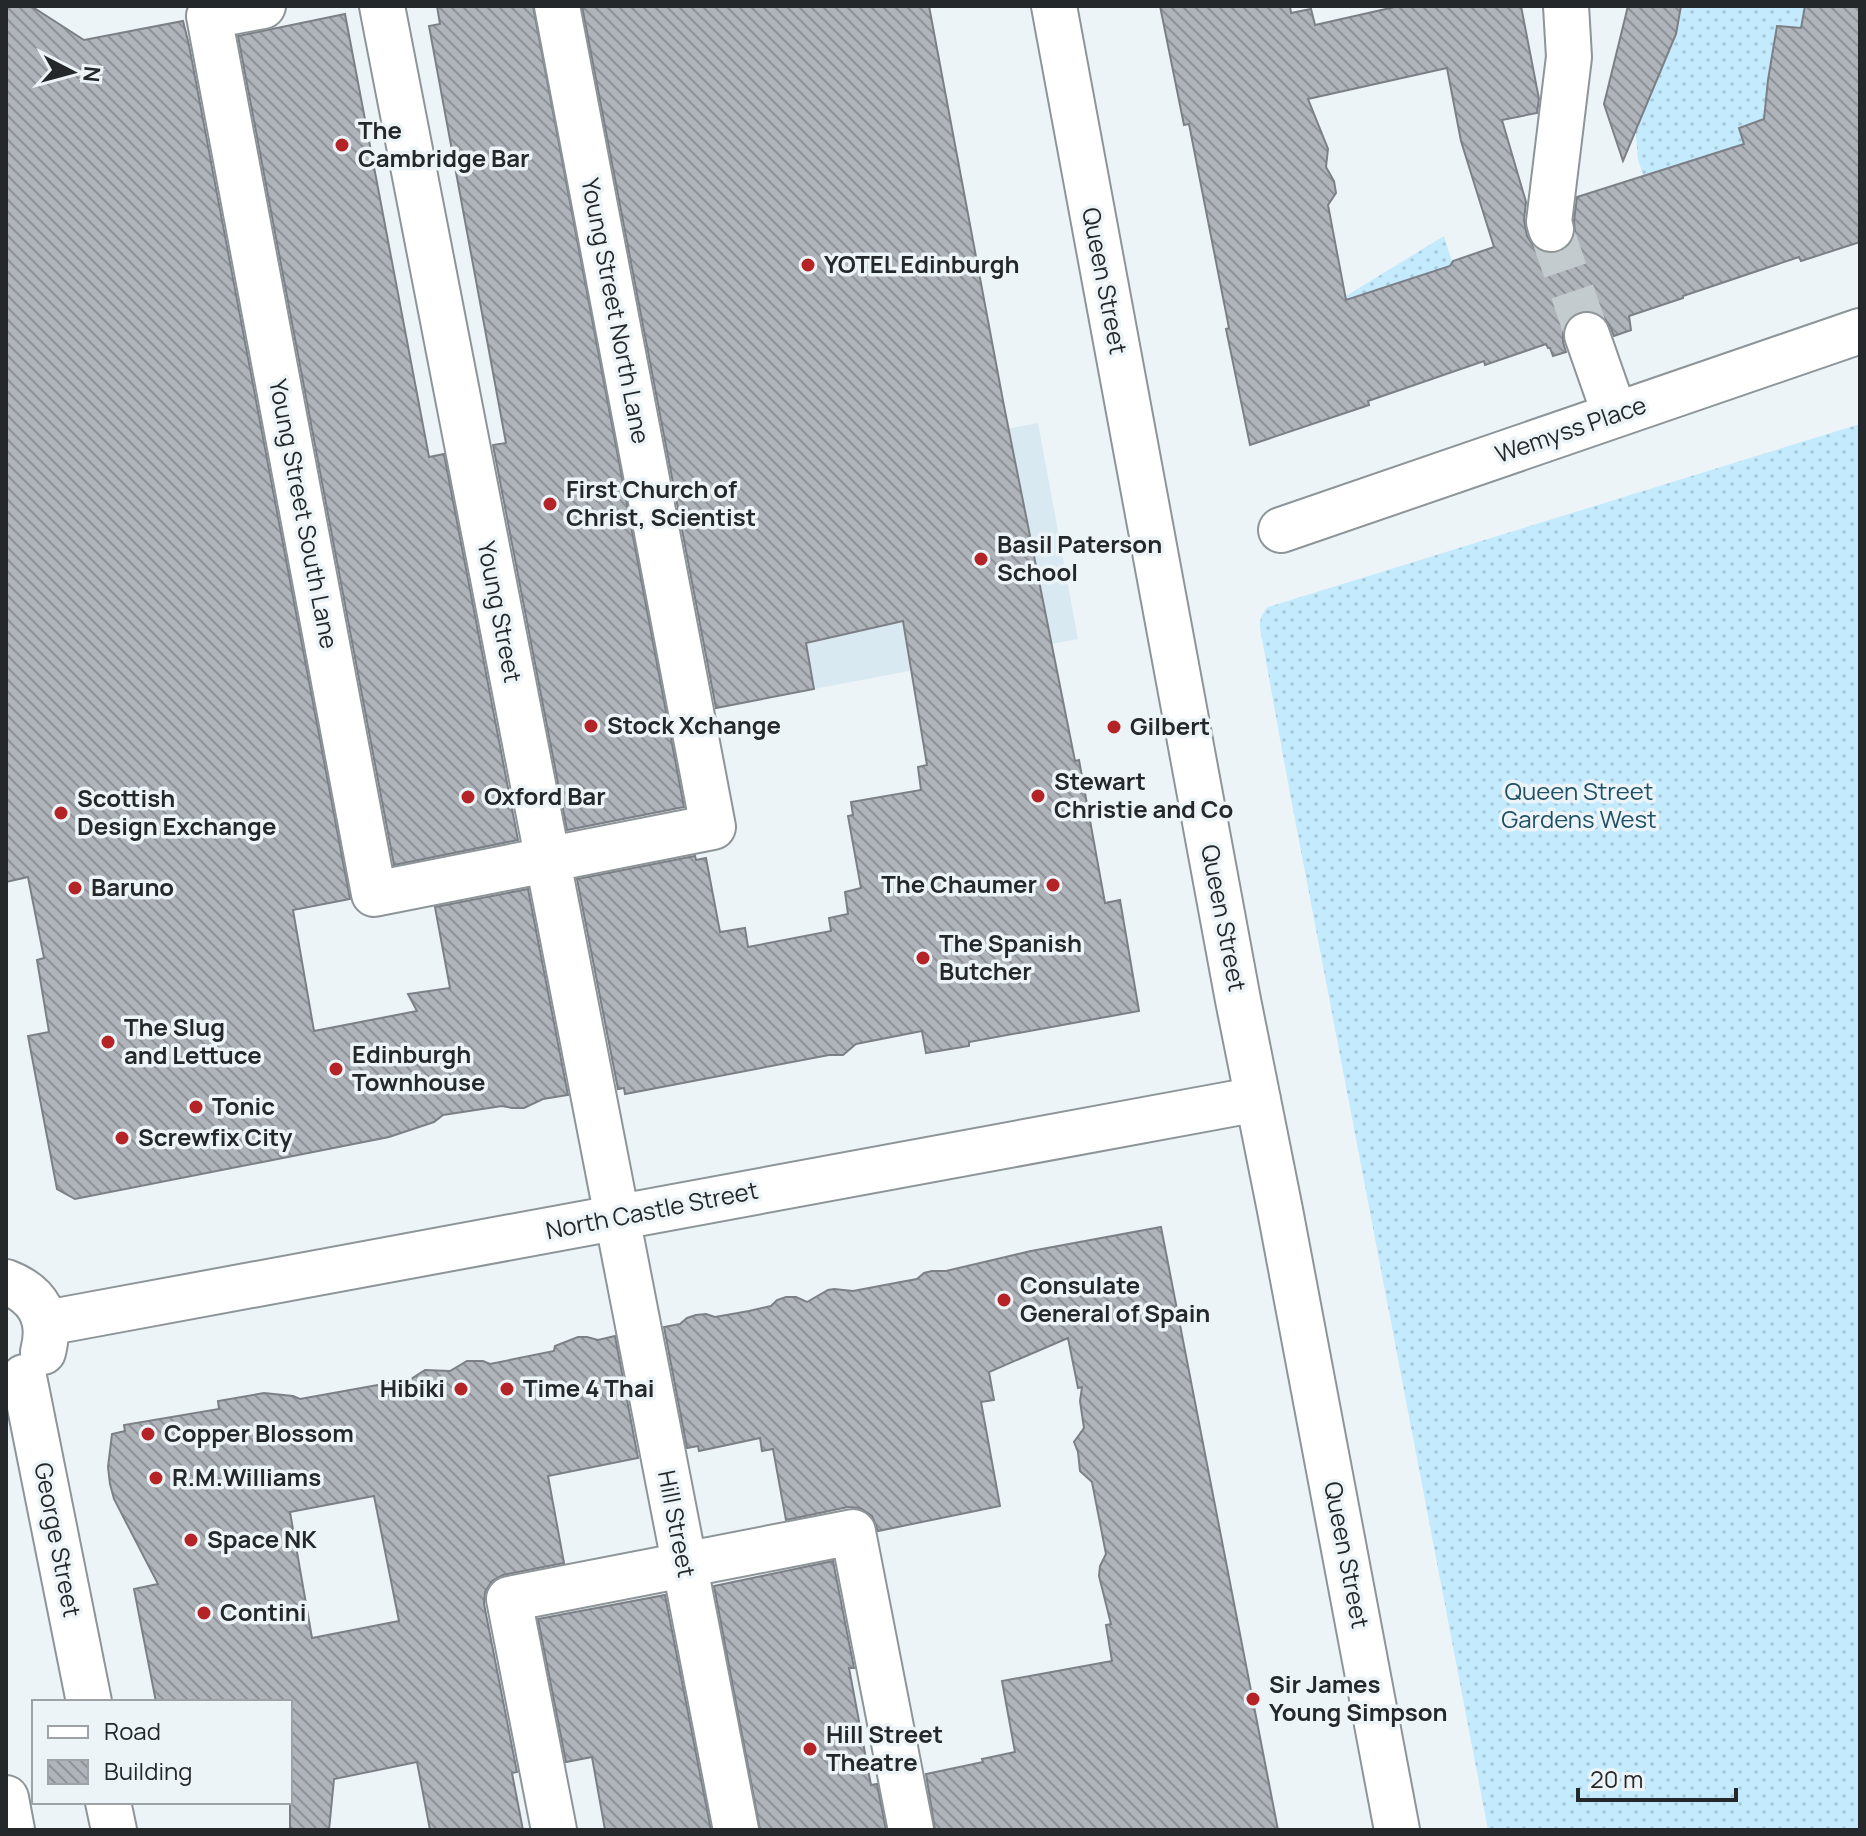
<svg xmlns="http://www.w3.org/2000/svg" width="1866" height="1836" font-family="Manrope,sans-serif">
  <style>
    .built { fill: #d9e9f1 }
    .grass { fill: url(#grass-dots) }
    .building { fill: url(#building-back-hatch); stroke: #7c8086; stroke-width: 2; fill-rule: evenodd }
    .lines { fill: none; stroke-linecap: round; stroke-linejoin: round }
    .minor-tunnel { stroke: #c4cbcf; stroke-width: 44; stroke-dasharray: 44 22; stroke-linecap: butt }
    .minor-casing { stroke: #8d9599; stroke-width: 48 }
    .minor { stroke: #fff; stroke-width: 44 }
    .poi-dot { fill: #b42427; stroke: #ecf4f8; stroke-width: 3 }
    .labels { text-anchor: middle; stroke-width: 7; stroke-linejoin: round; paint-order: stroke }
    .poi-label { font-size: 24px; font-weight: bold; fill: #25282a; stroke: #ecf4f8; text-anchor: start }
    .street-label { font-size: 24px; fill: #25282a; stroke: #ecf4f8 }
    .park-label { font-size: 24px; fill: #1f5065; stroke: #ecf4f8 }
  </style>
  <defs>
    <pattern id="grass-dots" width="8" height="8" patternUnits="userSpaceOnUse" patternTransform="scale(2)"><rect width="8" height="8" fill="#c3eafd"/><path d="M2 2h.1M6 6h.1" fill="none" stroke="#a7c9d9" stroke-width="1.8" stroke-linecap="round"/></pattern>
    <pattern id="building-back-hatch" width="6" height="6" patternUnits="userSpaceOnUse" patternTransform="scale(2)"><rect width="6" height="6" fill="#afb3ba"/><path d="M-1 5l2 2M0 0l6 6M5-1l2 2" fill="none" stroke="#8e9297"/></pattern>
  </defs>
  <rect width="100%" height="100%" fill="#ecf4f8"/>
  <!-- built -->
  <path class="built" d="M1038,423l40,216 -264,50 -11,-63 72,-172z"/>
  <!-- grass -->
  <path class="grass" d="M1681,6h124l-4,24 -3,-2 -21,-2 -12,84 27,4 -36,12 -3,-3 -14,5 8,25 -11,3 -3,-9 -12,4 -32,22 -4,-10 -11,3 -27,20 -9,-26 -4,-50 37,-65 6,-18z
    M1444,236l9,29 -60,20 -48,20 1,-9z
    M1860,424v1406h-372l-199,-1042 -29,-160c0,-9 1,-14 8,-21z"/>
  <!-- building -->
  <path class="building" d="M6,6h25l53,34 99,-19 6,24 161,854 -57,11 21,121 103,-20 -9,-17 42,-6 -15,-81 93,-18 40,206 -25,4 -19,9h-12l-10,-2 -59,9 -9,7 -45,15 -314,62 -18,-10 -29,-153 21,-4 -12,-72 7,-2 -16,-81 -22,5z
    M437,6h96l151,801 -117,23 -74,-385 13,-2 -77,-417 11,-2z
    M582,6h347l75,400 71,355 4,-1 26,143 15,-3 19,111 -170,31v4l-43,7 -4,-22 -66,13 -13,11h-14l-204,39 -1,-6 -6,1 -41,-210 118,-23 1,4 10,-2 14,74 25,-4 3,19 83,-16 -2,-13 19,-4 -3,-22 16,-4 -13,-72 5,-1 -2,-13 70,-12 -3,-23 9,-2 -24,-144 -97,22 8,46 -98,19z
    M1160,6h130l1,7 20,-4 4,16 84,-19h122l18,93 -2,14 -35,7 24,82 -2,18 3,16 7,11 12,6h13l10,-7 6,-12 -1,-14 3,-23 167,-53 -5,-16 25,-9 4,-39 9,-54 24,2 4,-22h55v236l-59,19 -2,-4 -116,39v2l-54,18 2,14 -17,6 -4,-10 -7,-10 -11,-5h-12l-11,7 -6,12v12l3,10 -13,4 -3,-8h-2l-2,-4 -61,21 -1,-4 -116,40 1,4 -119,40 -24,-116 3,-1 -40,-204 -5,1zM1447,68l14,73 33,106 -41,14 -3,5 -104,34 -18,-95 8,-12 -2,-12 -8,-14 2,-18 -20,-50z
    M1628,6h53l-5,28 -53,127 -19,-57z
    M345,14l84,443 15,-3 74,386 -124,25 -156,-829z
    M1161,1227l117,603h-343l-9,-56 57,-12 -1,-3 33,-7 -13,-71 110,-20 -6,-36 5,-1 -12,-48 1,-10 6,-12 -14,-72 -12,-11 -2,-19 -4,-10 10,-14 -4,-27 2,-14 -4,1 -10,-50 -79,34 5,28 -13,2 19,104 -122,25 -6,-15 -12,-8 -12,-1 -62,13 -13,-71 -11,2 -2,-13 -61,13 -1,-5 -11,2 -23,-121 16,-3 7,-6 9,-3 10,-1 9,3 34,-6 22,-5 6,-6 9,-3h10l11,5 21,-12 6,-1 19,2 53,-10 11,-2 7,-6 8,-2h14l85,-20z
    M615,1336l23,122 -90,18 16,87 -61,12 -11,6 -7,11 -1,12 33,168 -5,1 11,57h-93l-13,-68 -83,17 -5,51h-39v-128h-134l-22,-113 24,-5 -44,-85 -4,-15 -2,-17 4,-33 13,-3 -1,-6 95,-16 -1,-8 46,-8 29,3 7,3 111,-20 14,-9 25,1 17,-10h16l7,3 64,-13 1,-5 23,-9h9l11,3zM374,1496l25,125 -87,17 -22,-126z
    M833,1561l21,107h-5l22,117 6,-1 9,46h-126l-46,-244z
    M665,1595l46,235h-106l-13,-73 -26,5 -28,-143z"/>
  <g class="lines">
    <!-- minor-tunnel -->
    <path class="minor-tunnel" d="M1551,229l36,106"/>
    <defs>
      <path id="minor" d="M263,6l-54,10 165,878 339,-67 -156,-821
        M382,6l354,1824
        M1054,6l184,994 42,210 117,620
        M1551,229l-2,-7 20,-165 -3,-51
        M1587,335l28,80
        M1281,530l579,-199
        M6,1282c32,12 46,36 37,70
        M46,1323l1212,-224
        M24,1377l65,325
        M6,1798l6,32
        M108,1802l6,28
        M554,1830l-45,-231 344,-67 58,298"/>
    </defs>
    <!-- minor casing -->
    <use href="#minor" class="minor-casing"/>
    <!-- minor -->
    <use href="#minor" class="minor"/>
  </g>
  <!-- markers -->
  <g class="poi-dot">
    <circle cx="342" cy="145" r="8"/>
    <circle cx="808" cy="265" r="8"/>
    <circle cx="550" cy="504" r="8"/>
    <circle cx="981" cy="559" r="8"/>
    <circle cx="591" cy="726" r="8"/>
    <circle cx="1114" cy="727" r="8"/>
    <circle cx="1038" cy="796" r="8"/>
    <circle cx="468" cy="797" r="8"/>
    <circle cx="61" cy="813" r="8"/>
    <circle cx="1053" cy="885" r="8"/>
    <circle cx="75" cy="888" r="8"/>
    <circle cx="923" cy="958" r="8"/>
    <circle cx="108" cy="1042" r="8"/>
    <circle cx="336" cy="1069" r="8"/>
    <circle cx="196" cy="1107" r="8"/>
    <circle cx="122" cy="1138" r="8"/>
    <circle cx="1004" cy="1300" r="8"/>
    <circle cx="461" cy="1389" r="8"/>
    <circle cx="507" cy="1389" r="8"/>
    <circle cx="148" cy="1434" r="8"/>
    <circle cx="156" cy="1478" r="8"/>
    <circle cx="191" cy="1540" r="8"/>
    <circle cx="204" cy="1613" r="8"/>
    <circle cx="1253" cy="1699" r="8"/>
    <circle cx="810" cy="1749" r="8"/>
  </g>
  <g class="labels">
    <!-- poi labels -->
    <g class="poi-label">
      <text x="358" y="139">The<tspan x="358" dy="28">Cambridge Bar</tspan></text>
      <text x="824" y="273">YOTEL Edinburgh</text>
      <text x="566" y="498">First Church of<tspan x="566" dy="28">Christ, Scientist</tspan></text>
      <text x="997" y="553">Basil Paterson<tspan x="997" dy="28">School</tspan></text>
      <text x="607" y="734">Stock Xchange</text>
      <text x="1130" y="735">Gilbert</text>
      <text x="1054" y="790">Stewart<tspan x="1054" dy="28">Christie and Co</tspan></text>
      <text x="484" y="805">Oxford Bar</text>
      <text x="77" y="807">Scottish<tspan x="77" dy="28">Design Exchange</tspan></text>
      <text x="1037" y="893" text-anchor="end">The Chaumer</text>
      <text x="91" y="896">Baruno</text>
      <text x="939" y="952">The Spanish<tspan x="939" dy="28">Butcher</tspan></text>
      <text x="124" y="1036">The Slug<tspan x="124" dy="28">and Lettuce</tspan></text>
      <text x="352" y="1063">Edinburgh<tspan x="352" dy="28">Townhouse</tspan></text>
      <text x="212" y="1115">Tonic</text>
      <text x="138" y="1146">Screwfix City</text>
      <text x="1020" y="1294">Consulate<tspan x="1020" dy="28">General of Spain</tspan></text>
      <text x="445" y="1397" text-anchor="end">Hibiki</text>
      <text x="523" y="1397">Time 4 Thai</text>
      <text x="164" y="1442">Copper Blossom</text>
      <text x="172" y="1486">R.M.Williams</text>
      <text x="207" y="1548">Space NK</text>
      <text x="220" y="1621">Contini</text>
      <text x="1269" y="1693">Sir James<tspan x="1269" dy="28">Young Simpson</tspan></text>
      <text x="826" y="1743">Hill Street<tspan x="826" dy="28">Theatre</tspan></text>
    </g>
    <!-- street labels -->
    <g class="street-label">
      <text transform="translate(1104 281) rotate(79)" y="8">Queen Street</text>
      <text transform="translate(615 311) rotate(79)" y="8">Young Street North Lane</text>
      <text transform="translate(1571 430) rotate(-19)" y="8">Wemyss Place</text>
      <text transform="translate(303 514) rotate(79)" y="8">Young Street South Lane</text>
      <text transform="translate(499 612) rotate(79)" y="8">Young Street</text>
      <text transform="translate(1223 918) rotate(79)" y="8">Queen Street</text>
      <text transform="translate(652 1211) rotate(-11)" y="8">North Castle Street</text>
      <text transform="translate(676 1524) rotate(79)" y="8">Hill Street</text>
      <text transform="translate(57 1540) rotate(79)" y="8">George Street</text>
      <text transform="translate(1346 1555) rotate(79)" y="8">Queen Street</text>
    </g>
    <!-- park labels -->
    <g class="park-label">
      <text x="1579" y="800">Queen Street<tspan x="1579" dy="28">Gardens West</tspan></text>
    </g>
  </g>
  <!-- border -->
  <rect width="1866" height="1836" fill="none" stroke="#25282a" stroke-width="16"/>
  <!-- legend -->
  <rect x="32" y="1700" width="260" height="104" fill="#ecf4f8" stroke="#9ca2a6" stroke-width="2"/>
  <rect x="48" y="1726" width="40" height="12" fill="#ffffff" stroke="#9ca2a6" stroke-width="2"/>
  <text x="104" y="1740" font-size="24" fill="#25282a">Road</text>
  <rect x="48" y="1760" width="40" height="24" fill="url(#building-back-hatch)" stroke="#9ca2a6" stroke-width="2"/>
  <text x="104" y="1780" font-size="24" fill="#25282a">Building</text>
  <!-- north arrow -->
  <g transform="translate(72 72) rotate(96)" stroke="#ecf4f8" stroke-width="6" paint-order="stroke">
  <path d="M0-6L14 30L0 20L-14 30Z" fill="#25282a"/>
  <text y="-12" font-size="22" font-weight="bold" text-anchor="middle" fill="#25282a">N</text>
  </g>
  <!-- scale -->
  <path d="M1578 1788v12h158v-12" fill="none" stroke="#25282a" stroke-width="4"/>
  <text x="1590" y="1788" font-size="24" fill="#25282a" stroke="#ecf4f8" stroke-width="6" paint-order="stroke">20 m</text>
</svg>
